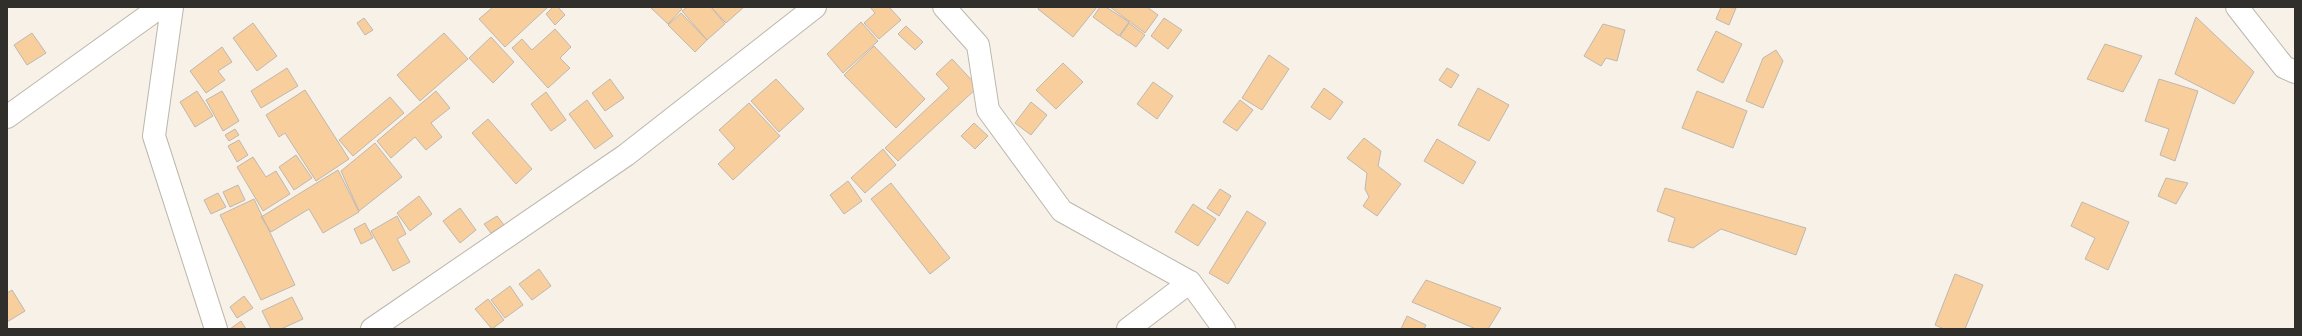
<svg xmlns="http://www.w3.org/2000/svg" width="2302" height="336" font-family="Poppins,sans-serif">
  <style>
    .building { fill: #f9ce9d; stroke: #bfb8af }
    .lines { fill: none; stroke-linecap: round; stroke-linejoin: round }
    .minor-casing { stroke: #bcb7ad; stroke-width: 24 }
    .minor { stroke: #fff; stroke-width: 22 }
  </style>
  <rect width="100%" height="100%" fill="#f7f1e7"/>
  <!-- building -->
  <path class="building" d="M493,7h55l-43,40 -26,-28z
    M553,7h5l7,8 -10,10 -9,-11z
    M650,7h29l3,2 -14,15z
    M687,7h24l14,17 -18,16 -25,-29z
    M711,7h33l-18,16z
    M870,7h19l12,13 -22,19 -15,-16 11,-10z
    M1039,7h58l-24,30 -35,-28z
    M1100,7h6l23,15 -10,14 -26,-19z
    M1110,7h37l11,8 -13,18z
    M1721,7l15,1 -7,17 -13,-6z
    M681,13l26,27 -12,12 -27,-27z
    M2196,17l58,55 -20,32 -59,-30z
    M364,18l9,12 -8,5 -8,-12z
    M1164,18l18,12 -14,19 -17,-13z
    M861,22l17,19 -35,32 -16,-19z
    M253,23l24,33 -20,15 -24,-33z
    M1129,23l16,12 -9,12 -16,-11z
    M1603,24l22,6 -8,31 -11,-3 -5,8 -17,-10z
    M906,26l17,16 -8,8 -17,-16z
    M555,29l16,18 -11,11 10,10 -22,20 -36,-40 10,-9 10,11z
    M1716,31l26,13 -19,39 -26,-13z
    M32,33l14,20 -19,12 -13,-20z
    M444,33l24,26 -48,42 -23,-26z
    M491,37l23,25 -21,21 -24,-25z
    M2105,44l37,12 -19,36 -36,-13z
    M874,46l51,53 -29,29 -52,-53z
    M222,47l10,15 -14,9 7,9 -19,13 -16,-22z
    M1776,50l7,11 -20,47 -17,-7 17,-43z
    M1269,55l20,14 -27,41 -20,-12z
    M952,59l26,28 -80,74 -13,-13 64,-60 -13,-14z
    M1063,63l20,19 -27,27 -20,-19z
    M287,68l11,18 -37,22 -10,-17z
    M1447,68l12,7 -8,13 -12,-8z
    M610,79l14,19 -19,13 -13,-18z
    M776,79l28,30 -25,23 -28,-31z
    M2159,79l39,12 -23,70 -15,-6 9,-26 -24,-8z
    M1153,82l20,14 -16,23 -20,-15z
    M1324,88l19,14 -13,18 -19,-13z
    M1478,88l31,17 -20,36 -31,-16z
    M305,90l44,69 -33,22 -31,-48 -6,4 -13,-22z
    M197,91l16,25 -18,11 -15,-25z
    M222,91l17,30 -16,10 -17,-31z
    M436,91l14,17 -19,15 11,14 -16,13 -11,-13 -24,21 -14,-17z
    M1697,91l50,20 -14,37 -51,-20z
    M546,92l20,28 -15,11 -20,-27z
    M390,97l14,16 -51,43 -14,-16z
    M587,100l26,36 -18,13 -26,-35z
    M1240,100l13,10 -16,21 -14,-9z
    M1031,102l16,13 -16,20 -16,-12z
    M749,103l31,33 -47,44 -15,-16 17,-16 -16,-18z
    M488,119l44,50 -16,15 -44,-51z
    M974,123l14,13 -13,13 -14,-13z
    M235,129l4,6 -10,6 -4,-6z
    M1364,138l17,13 -3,15 23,18 -24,32 -14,-10 6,-9 -4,-8 2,-16 -20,-15z
    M1437,139l39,23 -13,22 -39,-23z
    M239,140l9,15 -11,7 -9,-16z
    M375,143l27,34 -43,34 -18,-40z
    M883,149l13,16 -31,28 -14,-15z
    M296,155l16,23 -18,12 -15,-23z
    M253,157l13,20 10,-6 14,23 -27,17 -26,-44z
    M338,170l21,42 -36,21 -14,-24 -38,23 -10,-15z
    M2166,178l22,5 -12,21 -18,-8z
    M848,181l14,20 -18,13 -14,-19z
    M891,183l59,75 -20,16 -59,-75z
    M238,185l7,15 -15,7 -7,-15z
    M1665,188l141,40 -10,27 -75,-26 -28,19 -25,-7 7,-23 -18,-7z
    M1220,189l11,7 -12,20 -12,-8z
    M218,193l8,14 -15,7 -7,-14z
    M419,196l13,18 -22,17 -13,-18z
    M254,199l41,86 -34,15 -41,-85z
    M2082,202l47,20 -21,48 -23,-11 10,-21 -24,-12z
    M1193,204l23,15 -18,27 -23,-14z
    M460,208l16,22 -16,13 -17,-22z
    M1247,211l19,12 -38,61 -19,-11z
    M397,216l9,18 -9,5 13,23 -17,9 -22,-40z
    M497,216l7,9 -13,8 -7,-9z
    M365,223l8,15 -12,6 -7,-15z
    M539,269l12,17 -19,14 -13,-16z
    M1955,274l28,11 -18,44h-21l-9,-4z
    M1426,280l75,28 -13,21h-12l-64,-27z
    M510,286l13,19 -18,13 -14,-18z
    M12,290l13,21 -18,11v-29z
    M244,296l9,12 -16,10 -7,-11z
    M292,297l11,22 -22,10h-10l-9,-18z
    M488,299l16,21 -12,9 -17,-20z
    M1407,316l19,9 -2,4h-23z
    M241,321l5,8h-16z"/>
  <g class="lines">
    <defs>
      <path id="minor" d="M172,7l-18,129 62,193
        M944,7l34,38 10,65 74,101 128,71
        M2237,7l47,60 11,5
        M7,117l153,-110
        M372,329l254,-174 189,-148
        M1128,329l62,-47 34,47"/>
    </defs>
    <!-- minor casing -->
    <use href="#minor" class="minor-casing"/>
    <!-- minor -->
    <use href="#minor" class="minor"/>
  </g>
  <!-- border -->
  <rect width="2302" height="336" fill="none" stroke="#312f2b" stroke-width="16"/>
</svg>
